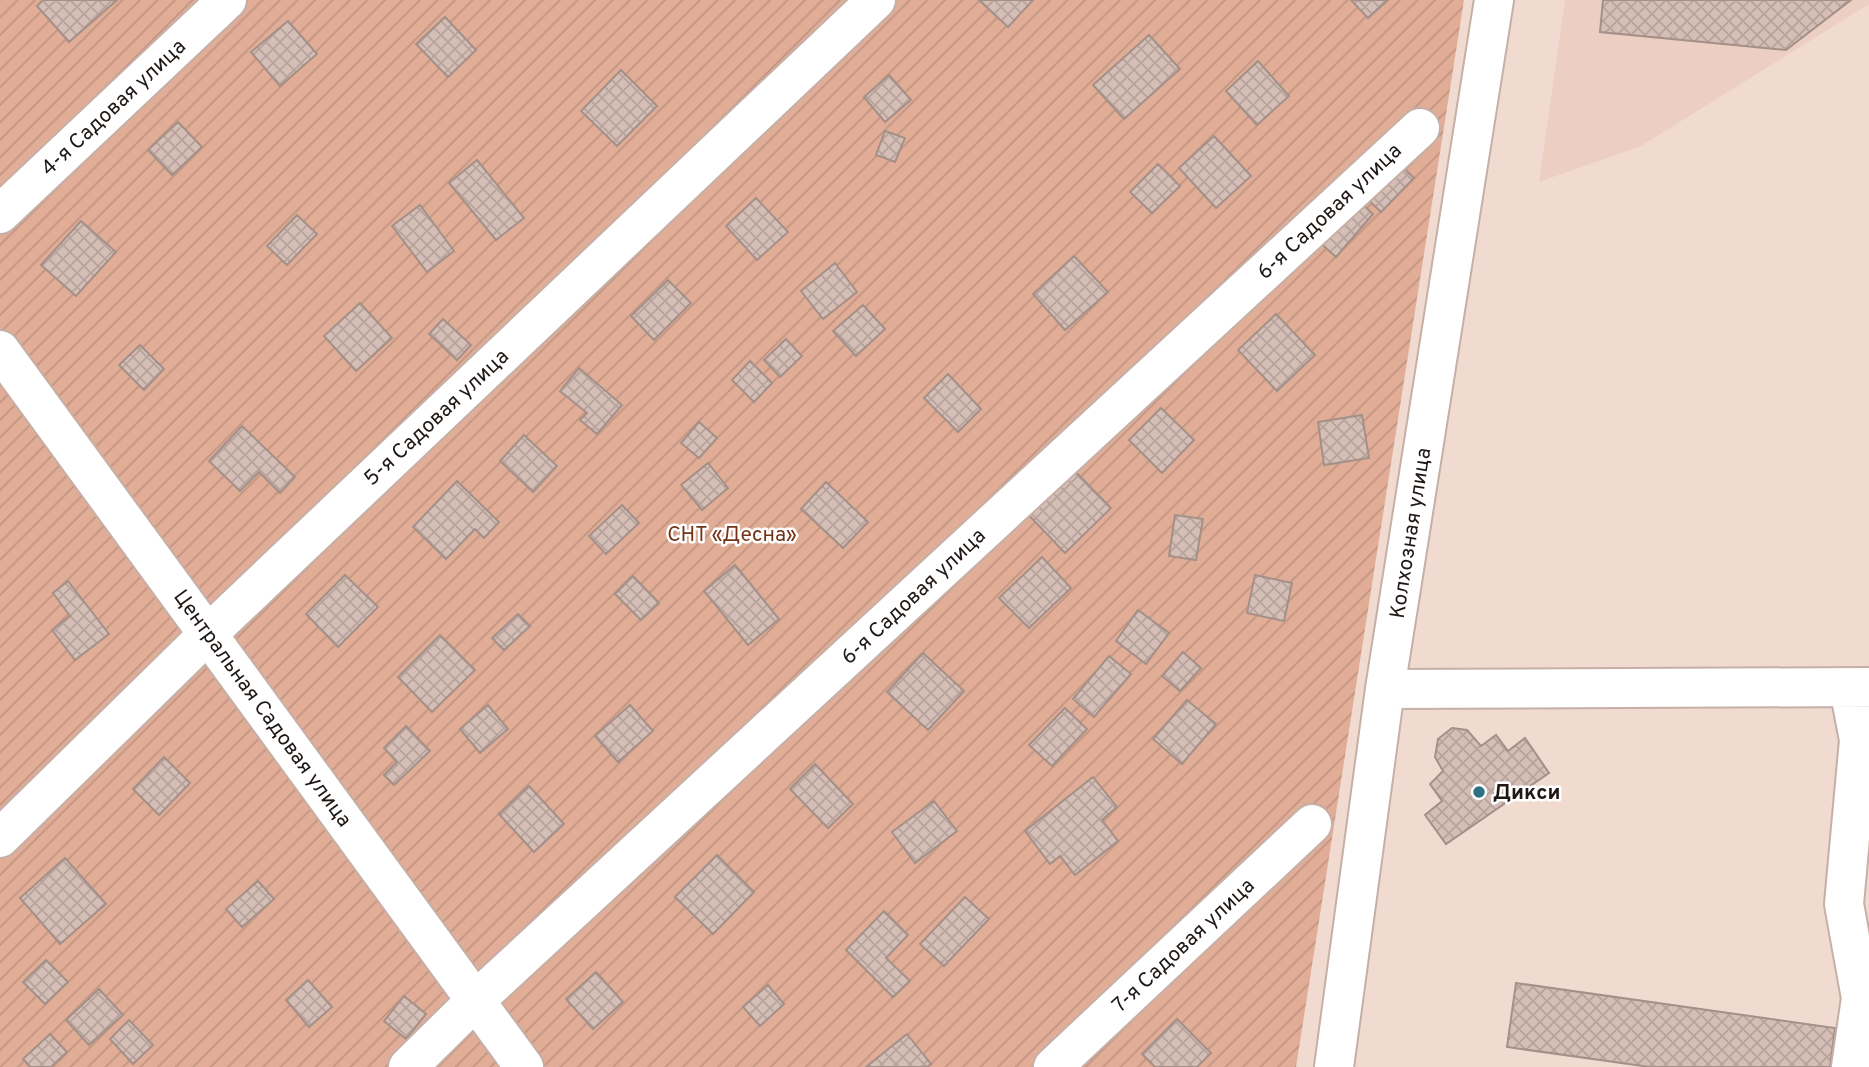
<svg xmlns="http://www.w3.org/2000/svg" width="1869" height="1067" font-family="Overpass,sans-serif">
  <style>
    .built { fill: #eccec2 }
    .garden { fill: url(#garden-furrows) }
    .building { fill: url(#building-cross-hatch); stroke: #a59088; stroke-width: 2 }
    .lines { fill: none; stroke-linecap: round; stroke-linejoin: round }
    .minor-casing { stroke: #c5afa6; stroke-width: 42 }
    .minor { stroke: #fff; stroke-width: 38 }
    .poi-dot { fill: #2f7183; stroke: #fff; stroke-width: 2.5 }
    .labels { text-anchor: middle; stroke-width: 5; stroke-linejoin: round; paint-order: stroke }
    .street-label { font-size: 21px; fill: #201815; stroke: #fff }
    .park-label { font-size: 21px; fill: #723316; stroke: #fff }
    .poi-label { font-size: 21px; font-weight: bold; fill: #201815; stroke: #fff; text-anchor: start }
  </style>
  <defs>
    <pattern id="garden-furrows" width="10" height="10" patternUnits="userSpaceOnUse" patternTransform="scale(1.75)"><rect width="10" height="10" fill="#e1ad97"/><path d="M-1 1l2-2M0 10L10 0M9 11l2-2" fill="none" stroke="#c19481"/></pattern>
    <pattern id="building-cross-hatch" width="8" height="8" patternUnits="userSpaceOnUse" patternTransform="scale(1.75)"><rect width="8" height="8" fill="#d4beb6"/><path d="M0 0l8 8M0 8l8-8" fill="none" stroke="#b6a39c"/></pattern>
  </defs>
  <rect width="100%" height="100%" fill="#f1dbd1"/>
  <!-- built -->
  <path class="built" d="M1565,0h304v4l-228,142 -102,36z"/>
  <!-- garden -->
  <path class="garden" d="M0,0h1464l-168,1067h-1296z"/>
  <!-- building -->
  <path class="building" d="M43,0h74l-48,42 -32,-36z
    M979,0h54l-25,27z
    M1351,0h37l-20,18z
    M1603,0h248l-65,50 -186,-18z
    M445,17l31,33 -28,27 -32,-33z
    M288,21l29,33 -37,32 -29,-34z
    M1149,35l31,34 -56,50 -31,-34z
    M1258,61l31,35 -32,29 -31,-34z
    M621,70l36,36 -40,40 -36,-35z
    M889,75l22,25 -26,22 -21,-25z
    M178,122l24,25 -30,28 -24,-25z
    M885,131l20,7 -10,24 -19,-7z
    M1214,136l37,40 -35,32 -37,-40z
    M1381,146l33,32 -33,34 -34,-32z
    M477,160l47,58 -28,22 -47,-57z
    M1158,164l22,22 -28,27 -22,-21z
    M1338,182l35,32 -37,43 -36,-32z
    M756,198l32,34 -31,28 -31,-34z
    M420,205l34,46 -27,21 -35,-46z
    M297,215l20,19 -30,31 -20,-19z
    M81,221l35,31 -40,44 -35,-31z
    M1074,256l34,36 -43,38 -32,-36z
    M835,263l22,29 -34,27 -22,-28z
    M668,280l23,23 -37,37 -23,-24z
    M360,303l32,35 -36,33 -32,-35z
    M863,305l22,24 -29,27 -23,-25z
    M1276,314l39,41 -38,36 -39,-41z
    M443,319l28,26 -14,15 -28,-26z
    M786,339l16,17 -22,21 -16,-17z
    M140,345l24,24 -20,21 -25,-25z
    M750,361l22,22 -18,19 -22,-22z
    M579,368l43,37 -25,29 -17,-14 7,-7 -27,-22z
    M948,374l33,35 -23,23 -34,-34z
    M1161,408l33,32 -32,33 -33,-33z
    M1362,415l7,43 -45,7 -6,-43z
    M699,422l18,16 -18,20 -18,-15z
    M242,426l53,51 -15,16 -21,-21 -19,19 -31,-30z
    M524,435l33,31 -24,26 -33,-31z
    M708,463l20,25 -26,22 -21,-25z
    M1068,464l43,44 -46,45 -43,-45z
    M457,481l42,41 -15,16 -9,-9 -29,30 -33,-32z
    M826,482l42,40 -25,26 -42,-39z
    M622,505l17,18 -33,31 -17,-18z
    M1175,515l28,4 -7,41 -27,-4z
    M1042,557l29,31 -42,40 -30,-30z
    M735,565l44,54 -31,26 -44,-54z
    M345,575l33,32 -40,40 -32,-33z
    M1255,575l37,8 -8,38 -37,-8z
    M633,576l26,27 -18,17 -26,-26z
    M68,581l41,53 -34,26 -23,-30 18,-14 -17,-23z
    M1138,610l31,23 -23,31 -30,-23z
    M518,614l12,12 -26,24 -12,-12z
    M440,635l35,35 -43,42 -34,-35z
    M1183,652l18,16 -21,23 -18,-15z
    M923,653l41,38 -36,39 -41,-38z
    M1109,656l22,18 -37,43 -21,-18z
    M1187,700l29,24 -34,40 -29,-25z
    M488,705l20,24 -28,24 -20,-24z
    M630,705l23,26 -35,31 -23,-26z
    M1065,708l22,21 -35,37 -23,-21z
    M406,726l24,25 -36,34 -10,-10 13,-13 -13,-14z
    M1452,728l15,2 14,16 15,-11 12,16 17,-13 24,35 -103,71 -21,-29 17,-14 -12,-17 13,-13 -8,-14 3,-18z
    M164,757l26,26 -31,32 -26,-26z
    M815,764l38,40 -25,24 -38,-39z
    M1093,777l24,30 -15,13 16,21 -43,34 -15,-19 -10,8 -25,-33z
    M529,786l35,38 -30,28 -35,-38z
    M934,801l23,30 -42,32 -23,-31z
    M717,855l37,37 -41,42 -38,-37z
    M65,858l41,46 -46,40 -40,-46z
    M258,881l16,18 -32,28 -16,-18z
    M965,897l24,22 -45,47 -24,-22z
    M884,911l24,24 -22,23 24,23 -17,16 -47,-47z
    M46,960l22,22 -23,22 -22,-22z
    M596,972l27,30 -30,27 -27,-30z
    M308,980l24,27 -23,20 -23,-27z
    M1516,983l319,45 -5,39h-180l-143,-20z
    M768,985l16,19 -24,22 -17,-19z
    M99,989l24,26 -34,30 -23,-25z
    M404,996l22,18 -20,25 -22,-18z
    M1177,1019l34,34 -14,14h-42l-13,-13z
    M129,1020l24,25 -20,19 -23,-25z
    M50,1034l17,18 -16,15h-21l-7,-8z
    M907,1034l24,30 -4,3h-61z"/>
  <g class="lines">
    <defs>
      <path id="minor" d="M0,214l227,-214
        M0,350l524,717
        M1849,688l10,52 -15,164 17,94 -10,69
        M1385,689l484,-2
        M0,838l209,-205 667,-633
        M408,1067l69,-68 943,-871
        M1053,1067l259,-243
        M1334,1067l51,-378 109,-689"/>
    </defs>
    <!-- minor casing -->
    <use href="#minor" class="minor-casing"/>
    <!-- minor -->
    <use href="#minor" class="minor"/>
  </g>
  <!-- markers -->
  <circle class="poi-dot" cx="1479" cy="792" r="7"/>
  <g class="labels">
    <!-- street labels -->
    <g class="street-label">
      <text transform="translate(113 107) rotate(-43)" y="7">4-я Садовая улица</text>
      <text transform="translate(1329 211) rotate(-43)" y="7">6-я Садовая улица</text>
      <text transform="translate(436 417) rotate(-43)" y="7">5-я Садовая улица</text>
      <text transform="translate(1410 533) rotate(-81)" y="7">Колхозная улица</text>
      <text transform="translate(913 596) rotate(-43)" y="7">6-я Садовая улица</text>
      <text transform="translate(263 708) rotate(54)" y="7">Центральная Садовая улица</text>
      <text transform="translate(1183 945) rotate(-43)" y="7">7-я Садовая улица</text>
    </g>
    <!-- park labels -->
    <g class="park-label">
      <text x="732" y="541">СНТ «Десна»</text>
    </g>
    <!-- poi labels -->
    <g class="poi-label">
      <text x="1493" y="799">Дикси</text>
    </g>
  </g>
</svg>
